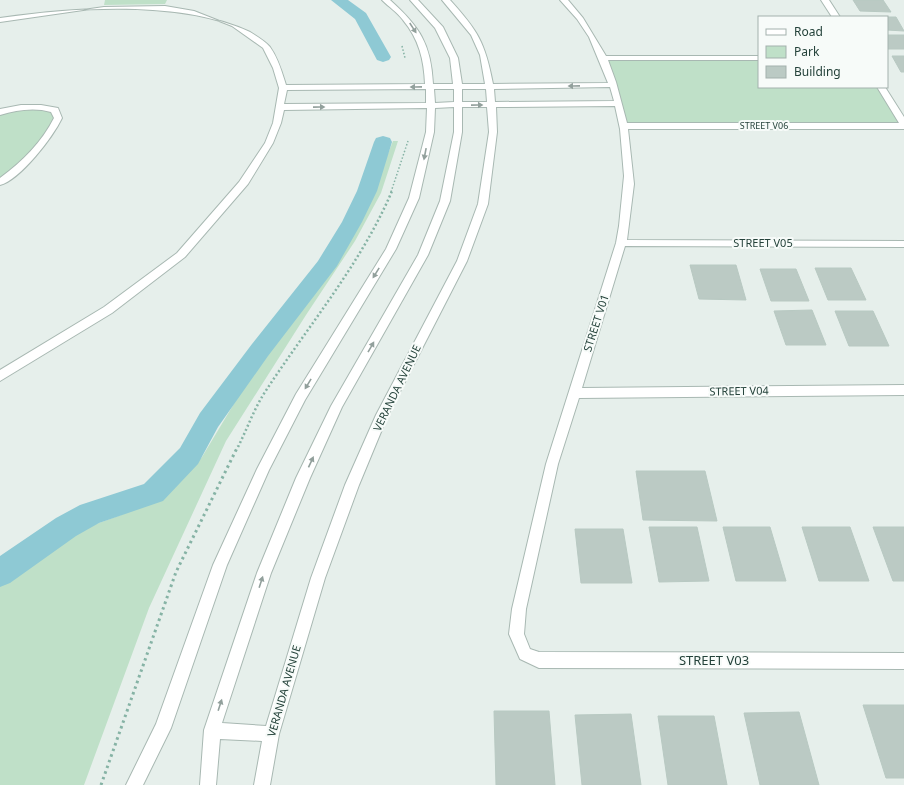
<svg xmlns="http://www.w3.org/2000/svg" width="904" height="785" font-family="'Noto Sans',sans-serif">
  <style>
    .green { fill: #bfe0c8 }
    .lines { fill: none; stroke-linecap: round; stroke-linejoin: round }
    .canal { fill: #8ec9d4; fill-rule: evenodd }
    .building { fill: #bbcac4; stroke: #b8c9c2 }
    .minor-casing { stroke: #a8b8b2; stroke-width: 2 }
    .path-far2 { stroke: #86b3a5; stroke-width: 1.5; stroke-dasharray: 1.5 2; stroke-linecap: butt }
    .path-far1 { stroke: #86b3a5; stroke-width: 2.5; stroke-dasharray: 2 2.5; stroke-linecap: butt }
    .path { stroke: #86b3a5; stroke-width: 3; stroke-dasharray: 2.5 3.5; stroke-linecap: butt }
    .minor { fill: #fff; fill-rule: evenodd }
    .oneway { fill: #92a09c }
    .labels { text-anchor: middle; stroke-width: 4; stroke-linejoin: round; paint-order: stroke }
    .far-street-label { font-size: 9px; fill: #24423a; stroke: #f7fbf9 }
    .street-label { font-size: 11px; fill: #24423a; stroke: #f7fbf9 }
    .near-street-label { font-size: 13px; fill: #24423a; stroke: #f7fbf9 }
  </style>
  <rect width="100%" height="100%" fill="#e6efeb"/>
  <!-- green -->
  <path class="green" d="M105,0h62l-2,4 -61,1z
    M603,58h156v29h122l23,37 -281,2z
    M19,107l36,3 -1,19 -54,53v-70z
    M393,141h5l-17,52 -26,48 -49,74 -80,126 -77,167 -65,177h-84v-203l74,-50 47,-17 40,-17 41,-41 39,-65 82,-114 40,-61z"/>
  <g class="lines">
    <!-- canal -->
    <path class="canal" d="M331,0h17l18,13 25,44 -2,3 -6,2 -6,-2 -22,-41z
      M383,136l7,2 2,4 -15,49 -15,31 -25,44 -69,90 -50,71 -20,37 -35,37 -64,22 -23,13 -66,47 -10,4v-31l56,-38 24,-13 64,-21 36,-36 20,-35 52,-69 66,-83 24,-39 15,-31 17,-49 2,-4z"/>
  </g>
  <!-- building -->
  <path class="building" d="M853,0h30l8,12 -31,-1z
    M865,17h31l8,14 -17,-1v-13z
    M887,35h17v14h-17z
    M892,56h12v16h-3z
    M690,265h46l10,35 -47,-1z
    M815,268h36l15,32h-38z
    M760,269h36l13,32h-38z
    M812,310l14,35h-40l-12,-34z
    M835,311h38l16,35h-40z
    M636,471h69l12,50 -74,-1z
    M649,527h48l12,54 -50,1z
    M723,527h47l16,54h-50z
    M802,527h48l19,54h-50z
    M873,527h31v54h-11z
    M575,529h48l9,54h-51z
    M863,705h41v73h-18z
    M494,711h55l6,74h-59z
    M799,712l20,73h-59l-16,-72z
    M631,714l10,71h-59l-7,-70z
    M658,716h56l13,69h-59z"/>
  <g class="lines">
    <defs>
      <path id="minor" d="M382,0h8c30,27 41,44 43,84h20l-3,-26 -15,-30 -25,-28h8l25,27 15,31 4,26h23l-5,-29 -9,-20 -29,-35h8c28,31 35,42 43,84l115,-1 -19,-46 -12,-18 -17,-19h8l15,18 23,38h153v4h-151l8,22 11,41h272l-22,-36h8l19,30v12h-276l6,55 -7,56 277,1v6l-279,-1 -43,142 322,-3v10l-325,3 -21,66 -32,145 -2,25 6,15 9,3 365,1v16l-365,-1 -19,-9 -11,-25 3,-25 34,-145 70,-221 3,-17 5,-50 -4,-47 -5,-23 -119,1 1,25 -9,72 -21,57 -79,154 -29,70 -34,93 -46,156 -9,51h-16l8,-44 -42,-2 -4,46h-16l4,-55 53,-157 39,-95 35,-72 87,-151 22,-54 14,-69v-25l-19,1 -1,24 -15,66 -23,51 -91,151 -36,70 -42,95 -56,163 -28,57h-17l30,-61 57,-159 44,-96 39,-75 90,-145 23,-51 17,-66 1,-24 -143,2 -3,13 -8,20 -25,41 -63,73 -73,56 -112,68v-11l104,-63 73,-54 62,-71 26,-39 8,-20 6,-35 -6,-20 -10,-20 -31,-22 -38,-15 -29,-5 -61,1 -104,15v-4c78,-11 181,-18 250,14 6,4 15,9 20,15 8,11 12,25 16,38l139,-1c-1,-24 -6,-45 -22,-64 -6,-8 -14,-13 -21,-20zM610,87l4,14 -119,1 -1,-13zM426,89v14l-142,1 3,-14zM434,89h20v13l-19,1zM462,89h24l1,13h-25zM462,107h25l2,25 -11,72 -21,57 -81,154 -31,70 -34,93 -45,148 -44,-3 49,-150 39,-95 32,-71 86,-152 22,-54 12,-69z
        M821,0h8l11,17h-8z
        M21,105h20l17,3 4,10c-9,19 -42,62 -62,67v-7c22,-16 42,-36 54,-60l-3,-6c-17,-5 -34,-2 -51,3v-6z"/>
    </defs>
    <!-- minor casing -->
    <use href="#minor" class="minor-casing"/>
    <!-- path-far2 -->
    <path class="path-far2" d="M402,46l3,12
      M391,192l17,-51"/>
    <!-- path-far1 -->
    <path class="path-far1" d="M238,447c9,-18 16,-38 27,-55 43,-66 96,-128 127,-201"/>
    <!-- path -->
    <path class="path" d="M101,785l75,-213 62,-126"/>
    <!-- minor -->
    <use href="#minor" class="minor"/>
  </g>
  <!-- one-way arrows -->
  <defs><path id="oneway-solid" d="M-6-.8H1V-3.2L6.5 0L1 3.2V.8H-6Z"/></defs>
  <g class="oneway">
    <use href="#oneway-solid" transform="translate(413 28) rotate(57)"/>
    <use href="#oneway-solid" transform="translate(574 86) rotate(179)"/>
    <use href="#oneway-solid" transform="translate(416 87) rotate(179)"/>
    <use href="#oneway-solid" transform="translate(477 105) rotate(-1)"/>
    <use href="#oneway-solid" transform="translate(319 107) rotate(-1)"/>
    <use href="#oneway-solid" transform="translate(425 154) rotate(101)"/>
    <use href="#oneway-solid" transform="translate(376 273) rotate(122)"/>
    <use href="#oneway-solid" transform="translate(371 347) rotate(-60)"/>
    <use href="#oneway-solid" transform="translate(308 384) rotate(121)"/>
    <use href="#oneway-solid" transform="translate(311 462) rotate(-65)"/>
    <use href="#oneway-solid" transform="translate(261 582) rotate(-72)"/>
    <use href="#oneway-solid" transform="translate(220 705) rotate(-72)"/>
  </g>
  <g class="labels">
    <!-- far-street labels -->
    <g class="far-street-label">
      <text x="764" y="129">STREET V06</text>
    </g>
    <!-- street labels -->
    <g class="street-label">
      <text x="763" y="247">STREET V05</text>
      <text transform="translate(596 323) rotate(-72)" y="4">STREET V01</text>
      <text transform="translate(397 388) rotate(-64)" y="4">VERANDA AVENUE</text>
      <text transform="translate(739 391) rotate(-1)" y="4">STREET V04</text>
      <text transform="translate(284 691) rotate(-74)" y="4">VERANDA AVENUE</text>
    </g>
    <!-- near-street labels -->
    <g class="near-street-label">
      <text x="714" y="665">STREET V03</text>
    </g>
  </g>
  <!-- legend -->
  <rect x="758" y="16" width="130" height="72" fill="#f7fbf9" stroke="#a3b1ad"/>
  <rect x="766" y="29" width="20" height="6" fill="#ffffff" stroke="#a3b1ad"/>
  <text x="794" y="36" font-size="12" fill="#24423a">Road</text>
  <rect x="766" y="46" width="20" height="12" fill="#bfe0c8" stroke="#a3b1ad"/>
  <text x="794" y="56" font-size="12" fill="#24423a">Park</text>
  <rect x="766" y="66" width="20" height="12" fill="#bbcac4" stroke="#a3b1ad"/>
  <text x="794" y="76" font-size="12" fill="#24423a">Building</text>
</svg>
